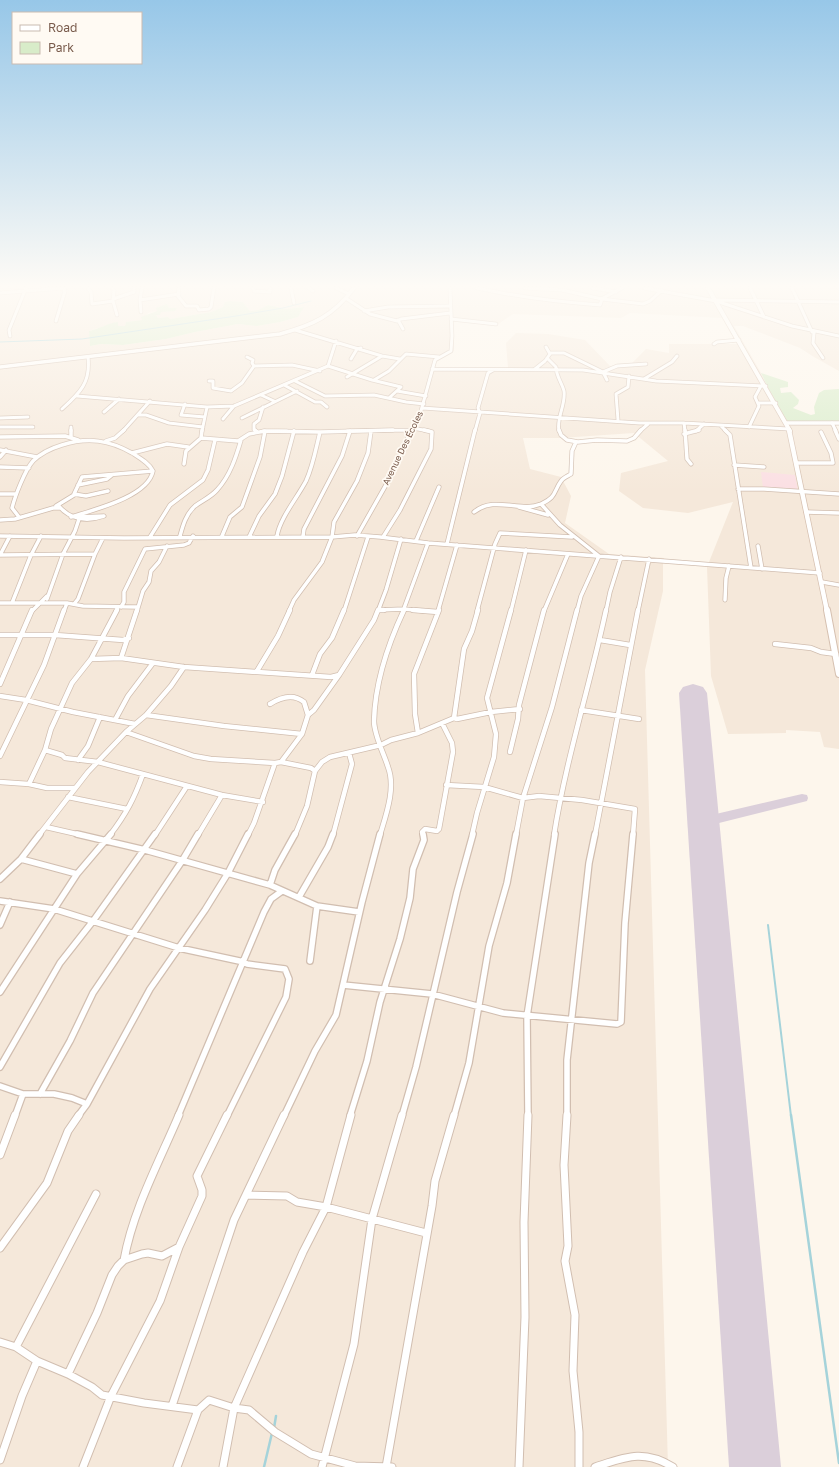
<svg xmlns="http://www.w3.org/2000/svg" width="839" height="1467" font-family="'Golos Text',sans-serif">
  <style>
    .residential { fill: #f5e8da; fill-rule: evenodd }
    .medical { fill: #fbdfe3 }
    .green { fill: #d8ecc9 }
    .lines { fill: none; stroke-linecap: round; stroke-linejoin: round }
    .stream-far2 { stroke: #a5d3da; stroke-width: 1 }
    .stream-far1 { stroke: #a5d3da; stroke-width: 2 }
    .stream { stroke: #a5d3da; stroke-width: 2.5 }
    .taxiway { fill: #dbcfda; fill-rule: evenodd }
    .runway { fill: #dbcfda; fill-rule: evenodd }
    .minor-far4-casing { stroke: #d1beb0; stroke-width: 4.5 }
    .minor-far3-casing { stroke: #d1beb0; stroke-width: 5 }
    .minor-far2-casing { stroke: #d1beb0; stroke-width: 6 }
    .minor-far1-casing { stroke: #d1beb0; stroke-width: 8 }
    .minor-casing { stroke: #d1beb0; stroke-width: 9 }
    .tertiary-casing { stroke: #d1beb0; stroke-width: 5 }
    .secondary-far2-casing { stroke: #d6c0b0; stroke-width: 5.5 }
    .secondary-far1-casing { stroke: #d6c0b0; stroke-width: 6 }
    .secondary-casing { stroke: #d6c0b0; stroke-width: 8 }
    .minor-far4 { stroke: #fff; stroke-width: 3 }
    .minor-far3 { stroke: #fff; stroke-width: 3.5 }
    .minor-far2 { stroke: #fff; stroke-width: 4.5 }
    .minor-far1 { stroke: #fff; stroke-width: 5.5 }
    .minor { stroke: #fff; stroke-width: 7 }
    .tertiary { stroke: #fff; stroke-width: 3.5 }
    .secondary-far2 { stroke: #fff; stroke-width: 4 }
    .secondary-far1 { stroke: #fff; stroke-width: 4.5 }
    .secondary { stroke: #fff; stroke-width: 6 }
    .labels { text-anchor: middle; stroke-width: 3.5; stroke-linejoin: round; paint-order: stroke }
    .far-street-label { font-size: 9px; fill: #7a5c4d; stroke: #fffaf3 }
  </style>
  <rect width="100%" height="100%" fill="#fdf6ec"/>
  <!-- residential -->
  <path class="residential" d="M0,288h839v83l-25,-14 -14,-9 -57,-22h-9l27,47 24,50 49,-1 5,14v313l-15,-2 -4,-15 -34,-2v3l-58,1 -17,-58 -4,-109 26,-65 -45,11 -45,-5 -24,-17 2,-18 47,-12 -34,-28 -74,5h-37l7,31 31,8 10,19 -6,27 44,31 55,4 -1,6v27l-18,79 23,797h-668zM230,301l13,1 7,9 8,-1 10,-5 18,4 17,-2 -5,10 -18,5 -23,4 -19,-2 -43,8 -29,7 -43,6 -22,-1 -11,2 -1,-15 29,-9v4h7l1,-4 16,-2 6,-7 9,-2 10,-7 2,4h8l-3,3 -13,1 -5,3 2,3 10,-1 2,2 41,-7 12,-5zM630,313l92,5 15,26h-68v9l-23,-4 -15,15 -21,2 -25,-26 -37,-6 -32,-1 -10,10 2,25 -75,-1 4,-8 17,-8 -1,-31 44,5 16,-11 108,4z"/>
  <!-- medical -->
  <path class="medical" d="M761,472l34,3 3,16 -35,-3z"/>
  <!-- green -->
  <path class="green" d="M230,301l13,1 7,9 8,-1 10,-5 18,4 18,-2 -6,10 -18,5 -23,4 -19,-2 -43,8 -29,7 -43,6 -22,-1 -11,2 -1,-15c10,-2 19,-8 29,-9v4h7l1,-4 16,-2 -1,-3 16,-6 -1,-3 11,-4 2,4h8l-2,3 -14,1 -1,3h-4l2,3 10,-1 2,2 41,-7 12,-5 2,-5z
    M761,373l27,9v5l-8,1 1,5 10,-1 8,8 -1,4 -5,4 18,7 4,-1 -1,-7 5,-14 5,-3 15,-1v33l-54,1z"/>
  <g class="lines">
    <!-- stream-far2 -->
    <path class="stream-far2" d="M0,342l82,-3 154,-23 47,-8 28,-7"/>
    <!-- stream-far1 -->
    <path class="stream-far1" d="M768,925l23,191"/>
    <!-- stream -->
    <path class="stream" d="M791,1115l48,348
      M274,1428l2,-12
      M264,1467l8,-34"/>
    <!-- taxiway -->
    <path class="taxiway" d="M802,794l5,1 1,3 -1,3 -104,26 -5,-2 -2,-3 2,-3 5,-2z"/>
    <!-- runway -->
    <path class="runway" d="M693,684l10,3 4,6 74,774h-52l-50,-774 4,-6z"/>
    <defs>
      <path id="minor-far4" d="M88,288l3,4 1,12 21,-3
        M112,288l2,2 -1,11 4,14
        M179,288l-1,8 8,10h11l2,4 10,-1 2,-2 3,-19
        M253,288l1,3 16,1v-4
        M291,288l3,15
        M309,288l4,3
        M336,288l13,6
        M477,288c41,9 81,14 123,17l2,-6
        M525,288l37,2 40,9 41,5 7,-3 12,-11
        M593,288l23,4
        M644,288l72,13 76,25 47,10
        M750,288l14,29
        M792,288l20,44
        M0,293l63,-5
        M603,298l19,-10
        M113,299l21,-7v-4
        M347,299l23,15 27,7 4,-2 49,-6
        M140,300l39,-6
        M717,300l122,2
        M364,311l24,-4 61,-1
        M141,312l-1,-12 2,-12
        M451,319l45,5
        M398,320l5,9
        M56,321l9,-30 -2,-3
        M295,330l87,26 18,3
        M814,333l-1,10 10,15
        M10,336l-1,-6 17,-42
        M714,344l3,-2 22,-2
        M550,353h14l39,19 4,8
        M247,357l6,3 -1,3 2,3 38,-1 28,6
        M547,358l9,9c0,9 6,16 8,24 2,14 -8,27 -5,40
        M351,359l6,-10 4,-1
        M328,366l44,14 29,7 -12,11
        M432,369l151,1 73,11 110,5
        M535,369l10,-8 5,-7 -4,-7
        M603,372l14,-6 29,-2
        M347,377l35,-21
        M644,379l28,-17 5,-6
        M374,380l15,-9 17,-17 33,3
        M209,381h4v7l18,3 11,-8 12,-17
        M295,381l30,15 49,-1 32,7 18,2
        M284,385l31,17h6l6,5
        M397,391l29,5
        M261,395l13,6
        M77,396l130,11 27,-1 94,-40 8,-25
        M758,403h18
        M185,404l-4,11 24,2
        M422,408l217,15h45l105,6
        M62,409c18,-16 29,-27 26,-52
        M104,412l15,-13
        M139,415h7l23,8 34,4
        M0,418l28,-1
        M242,418l55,-27
        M223,419l11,-13
        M618,420l-2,-26 12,-7 1,-11
        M684,423l1,8
        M832,423l4,8
        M721,426l5,5
        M0,427h33
        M71,427v4
        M749,427l10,-21 -4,-9 6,-11
        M412,428l17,3
        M123,431l27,-30
        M202,431l5,-24
        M256,431l-2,-1v-6l5,-4 4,-13
        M263,431h24
        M347,431l64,-1
        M410,431l9,-13 16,-58 16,-9 1,-15 -2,-48
        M475,431l5,-18 -2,-5 10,-35 5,-3
        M640,431l8,-7
        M696,431l8,-7"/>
      <path id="minor-far3" d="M71,430v7
        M255,430l2,2
        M559,430l2,5 6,5 11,2 19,-2 30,1 7,-3 7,-8
        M685,430l2,29 4,5
        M725,430l5,5 21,133
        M835,430l4,9
        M684,434l15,-4
        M0,437l65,-1 13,4
        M201,438l37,3 11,-7 16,-3 55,1 73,-2
        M106,441l9,-3 9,-8
        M0,450l37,7
        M132,453l35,-9 21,3
        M0,457l6,-7
        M797,463h36l-2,-10 -10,-21
        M184,464l2,-13 15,-13 1,-8
        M734,465l30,2
        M0,467l29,1
        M78,485l29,-6 5,-4
        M738,489h26l75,5
        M108,491l-22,5 -12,-2 8,-17 71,-6
        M0,494h16
        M541,504l19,21 39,31 -18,40 -4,15
        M58,505c12,15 29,17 46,11l-27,1
        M56,506l18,-11
        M519,507l29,8
        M474,512c21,-17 46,1 67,-8 16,-7 12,-12 20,-23 2,-3 7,-5 10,-7l1,-23 4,-9
        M806,512l33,1
        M19,517l-7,-9c3,-12 13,-38 21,-47 8,-8 19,-13 29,-16 26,-8 47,-5 70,8 8,5 17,10 21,18 -5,26 -60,39 -82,46
        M0,520l15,-1 38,-11h7
        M250,535l9,-19 16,-22 7,-18 12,-45
        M0,536l124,2 208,-1 23,-2 25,2 48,6 392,30
        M180,536c3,-11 6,-22 15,-30 8,-6 16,-9 22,-16 13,-14 19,-33 24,-50
        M222,536l8,-19 12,-10 18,-50 5,-26
        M277,536c3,-18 20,-38 29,-55 7,-15 10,-33 14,-49
        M303,536l1,-7 38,-73 8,-25
        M357,536l34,-60 20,-46
        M150,537l20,-32 33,-25 5,-10 7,-30
        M383,537l17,-27 31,-61 1,-17 -8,-2
        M416,541l23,-54
        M447,544l28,-114
        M758,546l4,23
        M0,555l95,-1
        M0,555l10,-19
        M822,582l17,3
        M47,599l16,-45 12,-23 4,-12
        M725,600l1,-22 3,-12
        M0,603h67l16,3 54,1
        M12,603l19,-48 10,-19
        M74,604l4,-5 17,-45 8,-16
        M121,607l3,-5v-10l21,-43 39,-4 5,-2 4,-7
        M379,610l25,-1 20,2
        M32,611l15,-15
        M64,611l3,-8
        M116,611l2,-4
        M137,611l6,-20 6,-9 2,-11 8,-9 8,-16
        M289,611l5,-11 28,-38 10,-25 2,-15 23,-41 11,-28 3,-22
        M344,611l24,-74
        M378,611l8,-21 15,-51
        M403,611l25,-68
        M438,611l19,-66
        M477,611l18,-67 5,-11 72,4
        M511,611l15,-61
        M544,611l24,-57
        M606,611l4,-19 11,-35
        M638,611l11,-52"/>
      <path id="minor-far2" d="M379,610h5
        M413,610l25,2
        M0,635h55l68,5 6,-2
        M600,640l30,5
        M775,644l36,4 10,4 15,2
        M121,658l16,-48
        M91,659l26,-49
        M257,671l21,-35 12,-26
        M312,675l8,-21 12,-16 12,-28
        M0,684l32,-74
        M0,696l26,4 47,12 62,12
        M270,704c11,-7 23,-11 34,-2l4,13
        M581,710l58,9
        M146,715l78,11 78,8
        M454,718l10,-69 8,-18 6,-21
        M115,720l13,-24 25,-33
        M126,732l68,24 17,3 64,4 6,-1 30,6 4,3 7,-9 8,-5 51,-12 10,-5 27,-7 36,-15 3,1 34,-7 29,-3
        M418,733l-3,-19 -1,-40 25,-64
        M45,750l17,5 3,3 33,4 124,33 41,7
        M510,752l8,-33 1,-14 25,-95
        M0,756l44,-91 20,-55
        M78,760l10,-14 12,-29
        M281,762l21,-28 6,-19 6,-5 25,-35 35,-55 4,-10
        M0,782l29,2 18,4h27
        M29,784l16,-34 6,-21 21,-46 19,-24 30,-1 63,9 147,10 8,-2
        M446,785l38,2 39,11 16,-2 43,4 53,9 -2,26
        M68,797l59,12
        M46,827l35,8
        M39,835l49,-63 38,-40 20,-17 25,-29 13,-19
        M110,835c16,-21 24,-36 33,-61
        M155,835l32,-49
        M198,835l24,-40
        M248,835l6,-12 21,-60
        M295,835l12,-29 8,-35
        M333,835l19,-71 -3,-11
        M380,835c6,-20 16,-47 8,-68 -4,-13 -14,-32 -14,-46 1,-39 14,-77 30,-111
        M423,835l-1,-3 3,-3 12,2 2,-2 14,-77 -1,-9 -10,-20
        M472,835l5,-22 17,-56 2,-23 -9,-36 24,-88
        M516,835l7,-37 29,-91 25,-97
        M554,835c12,-76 36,-150 52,-225
        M595,835l43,-225"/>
      <path id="minor-far1" d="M77,834l68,16 125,35 47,21 42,6
        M21,859l56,15
        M0,879l21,-20 19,-25
        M270,885l5,-15 20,-36
        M299,897l29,-50 5,-13
        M0,901l54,8 125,39 65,14 3,2 38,5 4,10 -3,18 -59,119
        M0,925l10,-23
        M310,961l7,-55
        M343,985l89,9 71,19 114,11 4,-2 4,-99 8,-89
        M0,992l77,-118 34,-40
        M0,1067l60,-104 33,-42 62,-87
        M0,1086l23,8h31l18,4 15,6
        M40,1094l30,-53 23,-48 89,-132 16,-27
        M15,1116l8,-22
        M78,1116l9,-12 63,-115 55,-79 23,-37 20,-39
        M178,1116l86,-204 7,-13 11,-8
        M284,1116l31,-65 21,-36 26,-113 18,-68
        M350,1116l17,-55 13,-59 20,-63 10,-41 3,-29 11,-29 -1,-6
        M402,1116l14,-49 41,-175 16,-58
        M454,1116l15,-53 20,-117 18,-63 9,-49
        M528,1116l-1,-100 28,-182
        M567,1116v-56l22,-197 6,-29"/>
      <path id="minor" d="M567,1115l-3,50 4,81 -3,15 10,54 -2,56 6,61v35
        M0,1155l15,-40
        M247,1195l40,1 10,6 29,5 100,26
        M0,1248l47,-65 21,-52 11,-16
        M124,1260c9,-50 35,-98 55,-145
        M0,1342l16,5 21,14 31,13 24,13 10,8 42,8 54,7 11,-10 25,8 15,2 26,22 36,22 44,12 37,1
        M16,1347l80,-153
        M68,1374l29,-61 15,-38 6,-9 6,-6 18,-6 6,-1 14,3 17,-9
        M172,1406l62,-186 50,-105
        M0,1460l22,-64 15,-35
        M83,1467l28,-71 49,-95 19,-54 23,-51v-6l-5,-14 30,-61
        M177,1467l21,-57
        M223,1467l11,-59 69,-156 23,-45 25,-92
        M322,1467l32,-123 18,-125 30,-104
        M386,1467l46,-261 3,-25 19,-66
        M519,1467l6,-150 -1,-95 4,-107
        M595,1467c31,-10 48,-18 78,0"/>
      <path id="tertiary" d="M0,367l280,-33c33,-9 53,-18 74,-46
        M787,423h52"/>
      <path id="secondary-far2" d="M708,288l82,143"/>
      <path id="secondary-far1" d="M789,430l38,181"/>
      <path id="secondary" d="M827,610l12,64"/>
    </defs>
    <!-- minor-far4 casing -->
    <use href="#minor-far4" class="minor-far4-casing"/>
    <!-- minor-far3 casing -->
    <use href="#minor-far3" class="minor-far3-casing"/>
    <!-- minor-far2 casing -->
    <use href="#minor-far2" class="minor-far2-casing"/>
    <!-- minor-far1 casing -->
    <use href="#minor-far1" class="minor-far1-casing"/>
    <!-- minor casing -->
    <use href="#minor" class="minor-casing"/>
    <!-- tertiary casing -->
    <use href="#tertiary" class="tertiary-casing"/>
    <!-- secondary-far2 casing -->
    <use href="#secondary-far2" class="secondary-far2-casing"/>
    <!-- secondary-far1 casing -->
    <use href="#secondary-far1" class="secondary-far1-casing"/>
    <!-- secondary casing -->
    <use href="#secondary" class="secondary-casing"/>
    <!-- minor-far4 -->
    <use href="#minor-far4" class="minor-far4"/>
    <!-- minor-far3 -->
    <use href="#minor-far3" class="minor-far3"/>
    <!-- minor-far2 -->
    <use href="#minor-far2" class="minor-far2"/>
    <!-- minor-far1 -->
    <use href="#minor-far1" class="minor-far1"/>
    <!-- minor -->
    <use href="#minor" class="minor"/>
    <!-- tertiary -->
    <use href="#tertiary" class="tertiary"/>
    <!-- secondary-far2 -->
    <use href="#secondary-far2" class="secondary-far2"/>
    <!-- secondary-far1 -->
    <use href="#secondary-far1" class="secondary-far1"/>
    <!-- secondary -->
    <use href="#secondary" class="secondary"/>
  </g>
  <!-- sky -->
  <linearGradient id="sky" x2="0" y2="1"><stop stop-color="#97c7e8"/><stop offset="0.58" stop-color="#fefbf6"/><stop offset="1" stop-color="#fefbf6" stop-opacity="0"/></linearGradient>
  <rect width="839" height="493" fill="url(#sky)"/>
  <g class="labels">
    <!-- far-street labels -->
    <g class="far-street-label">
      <text transform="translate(403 448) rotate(-64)" y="3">Avenue Des Écoles</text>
    </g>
  </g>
  <!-- legend -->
  <rect x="12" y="12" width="130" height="52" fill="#fffaf3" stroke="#cabbb1"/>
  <rect x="20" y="25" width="20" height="6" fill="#ffffff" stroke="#cabbb1"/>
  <text x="48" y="32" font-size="12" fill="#7a5c4d">Road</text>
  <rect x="20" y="42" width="20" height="12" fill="#d8ecc9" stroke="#cabbb1"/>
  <text x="48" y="52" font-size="12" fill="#7a5c4d">Park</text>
</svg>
